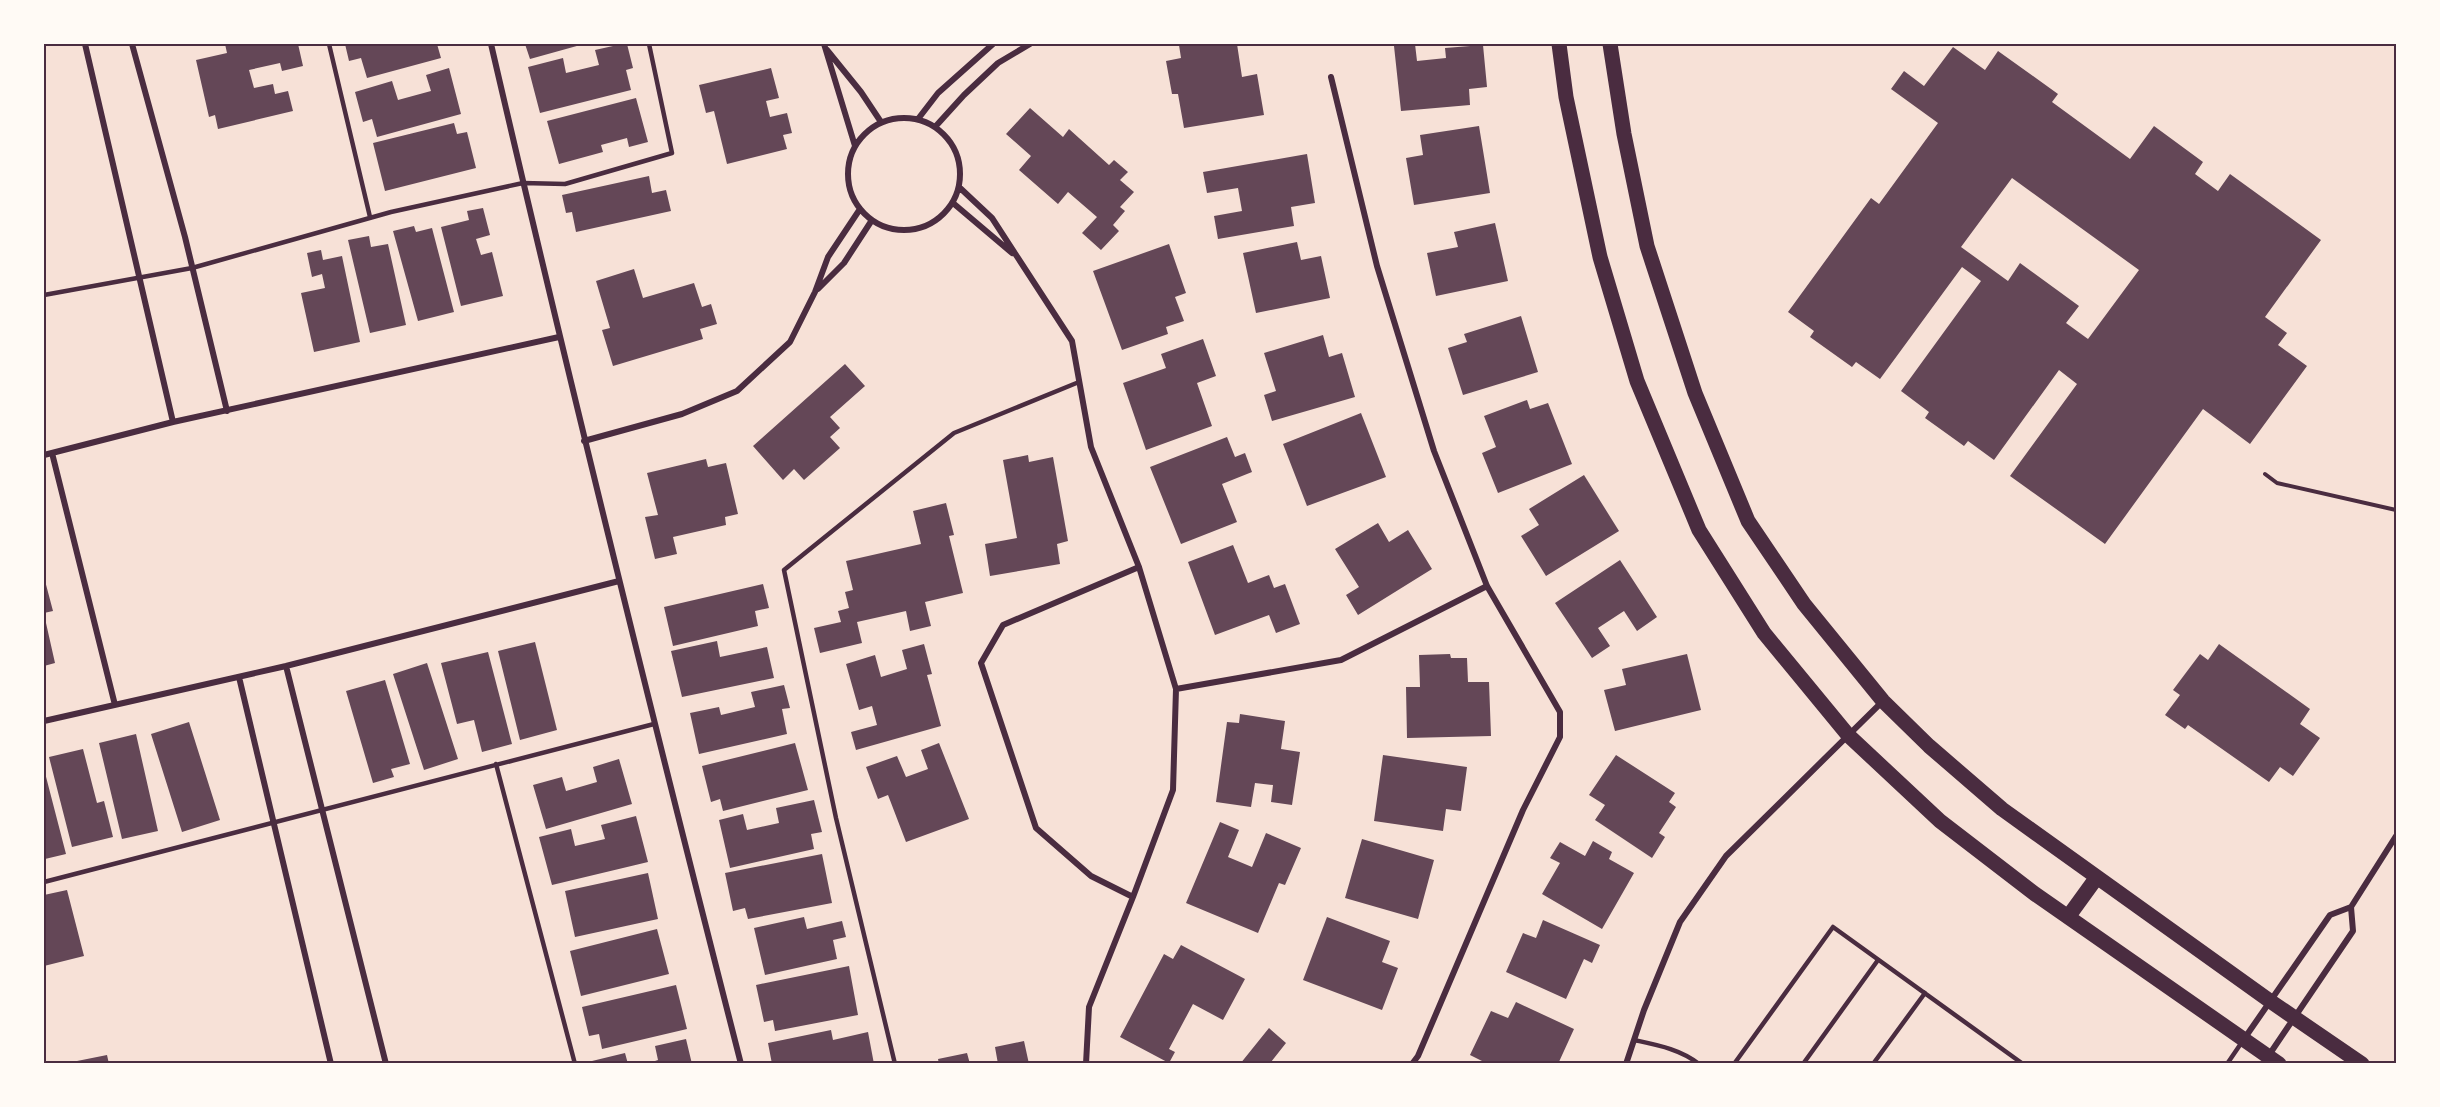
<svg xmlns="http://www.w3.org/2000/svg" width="2440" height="1107" font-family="'DejaVu Sans',sans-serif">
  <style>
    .building { fill: #644757; fill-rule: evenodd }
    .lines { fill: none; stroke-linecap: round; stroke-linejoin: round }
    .path { stroke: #4a2c40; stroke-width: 4 }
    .service { stroke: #4a2c40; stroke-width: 4.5 }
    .minor { stroke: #4a2c40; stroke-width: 6 }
    .primary { stroke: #4a2c40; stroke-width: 15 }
    .neatline { fill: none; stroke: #4a2c40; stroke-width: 2 }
  </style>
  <rect width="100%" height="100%" fill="#f7e1d7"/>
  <!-- building -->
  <path class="building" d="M225,44h73l5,22 -21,5 -2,-8 -31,7 5,18 19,-4 2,10 13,-3 5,20 -75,18 -3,-14 -6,2 -13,-57 31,-7z
    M345,44h92l4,14 -74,20 -6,-20 -12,3z
    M525,44h59l-54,15z
    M622,44h5l6,24 -7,2 5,20 -91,23 -12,-46 35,-9 3,15 33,-8 -4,-15z
    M1188,44h49l5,33 15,-3 7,41 -80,13 -6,-34h-6l-6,-33 15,-3 -2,-13z
    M1415,44l2,17 29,-3 -1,-10 38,-3 4,42 -18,2 1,16 -69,6 -7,-65z
    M1953,47l32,23 13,-19 60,43 -6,8 78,57 24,-33 49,36 -8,12 23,17 12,-17 91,66 -56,77 22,16 -9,12 29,21 -57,78 -47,-35 -98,135 -95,-68 67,-92 -18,-14 -65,90 -26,-19 -4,5 -39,-28 4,-6 -28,-21 80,-110 -19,-14 -82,112 -24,-17 -4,5 -42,-30 4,-6 -26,-19 83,-114 8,6 59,-81 -47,-34 13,-18 20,15zM2012,178l127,92 -51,69 -22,-16 13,-17 -59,-43 -12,18 -47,-34z
    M449,68l12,46 -84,23 -5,-18 -9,3 -8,-30 37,-11 6,19 33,-9 -5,-16z
    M771,68l8,30 -13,3 4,16 17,-4 5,20 -9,2 4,14 -60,15 -13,-53 -8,2 -7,-28z
    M636,98l12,44 -19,5 -2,-9 -26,7 2,7 -44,12 -12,-43z
    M1030,108l33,29 6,-8 40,36 5,-5 14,12 -8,8 14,12 -14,15 5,4 -12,14 6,6 -18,19 -19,-17 15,-16 -29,-25 -10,12 -39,-34 12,-14 -25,-22z
    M454,123l3,11 10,-2 9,36 -91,23 -12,-48z
    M1479,126l11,67 -76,12 -8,-47 17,-3 -3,-20z
    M1307,154l8,49 -24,4 3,19 -76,13 -4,-23 28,-5 -4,-23 -31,5 -4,-21z
    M649,176l3,17 14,-3 5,21 -95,21 -4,-20 -6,1 -4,-18z
    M483,208l7,27 -14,4 5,16 11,-3 11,44 -42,10 -20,-79 28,-7 -2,-9z
    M1495,223l13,58 -72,15 -9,-43 31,-6 -4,-15z
    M414,226l2,6 16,-4 22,84 -36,9 -25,-90z
    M369,236l2,11 17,-3 18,81 -36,8 -22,-93z
    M1297,242l4,18 20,-4 9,42 -74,15 -13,-60z
    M1169,244l17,49 -11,4 9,24 -18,6 2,7 -46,16 -29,-79z
    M321,250l2,10 19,-4 18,86 -46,10 -13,-59 24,-5 -3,-14 -10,3 -5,-24z
    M634,269l9,29 51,-15 8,24 9,-3 6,20 -17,5 3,10 -90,27 -11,-36 8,-2 -14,-47z
    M1521,316l17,56 -75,23 -15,-47 19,-6 -3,-8z
    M1323,335l6,22 13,-4 13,44 -83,24 -8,-26 12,-4 -12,-38z
    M1203,339l13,37 -19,7 15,43 -66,24 -23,-67 43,-15 -5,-14z
    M845,364l20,22 -35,31 10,11 -10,9 10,11 -36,32 -10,-11 -11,11 -30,-34z
    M1527,400l3,9 18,-6 24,61 -74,29 -16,-40 14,-6 -12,-31z
    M1361,413l25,64 -79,29 -24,-62z
    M1227,437l8,20 10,-4 7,19 -30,12 15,38 -56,22 -31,-77z
    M1028,455l1,7 24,-5 15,84 -11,3 3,20 -70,12 -5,-32 32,-6 -14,-78z
    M706,459l2,8 18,-4 12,51 -13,3 1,8 -53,12 4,17 -22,5 -10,-42 13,-2 -11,-42z
    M1584,475l35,56 -73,45 -25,-40 18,-11 -10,-16z
    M946,503l8,32 -5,1 14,57 -38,9 6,24 -21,5 -4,-20 -49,11 5,21 -42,10 -6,-25 27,-6 -3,-11 11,-3 -4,-16 8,-2 -7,-29 75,-17 -8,-33z
    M1378,523l11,19 19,-12 24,39 -74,46 -12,-20 13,-8 -24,-38z
    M1233,545l15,38 21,-8 5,13 11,-4 15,40 -24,9 -7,-18 -54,20 -27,-73z
    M1620,560l37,57 -20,14 -13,-20 -26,17 12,18 -18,12 -37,-55z
    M44,577l9,34 -9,2z
    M763,584l6,24 -14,3 3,15 -85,20 -9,-39z
    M46,623l9,40 -11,3v-42z
    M717,641l3,16 47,-10 7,31 -92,19 -11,-46z
    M535,642l22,88 -37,10 -22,-89z
    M924,644l8,30 -5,1 14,51 -85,24 -5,-18 26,-7 -5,-19 -13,4 -13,-46 29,-9 6,22 26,-8 -5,-19z
    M2219,644l91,65 -10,15 20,14 -27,38 -13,-9 -11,15 -81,-57 -3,4 -20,-14 15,-20 -7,-5 27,-36 8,6z
    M488,652l24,92 -30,8 -8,-32 -17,4 -16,-61z
    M1450,654l1,4h16l1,24h21l2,54 -84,2 -1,-51h14l-1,-32z
    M1687,654l14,56 -86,21 -11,-41 22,-5 -4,-16z
    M427,663l31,96 -34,11 -31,-96z
    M385,680l25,84 -19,5 3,8 -21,6 -27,-92z
    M784,685l6,23 -8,1 5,25 -88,20 -9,-41 29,-6 2,8 34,-8 -4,-15z
    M1240,714l45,7 -4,28 19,3 -8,53 -21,-3 2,-17 -18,-2 -4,24 -35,-5 11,-80 12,1z
    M189,722l31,98 -38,12 -31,-98z
    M136,734l22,97 -36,8 -23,-96z
    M795,743l13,47 -85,21 -3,-12 -9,3 -9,-36z
    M939,743l30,76 -63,23 -18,-47 -10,4 -12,-32 31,-11 9,21 22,-8 -7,-19z
    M83,749l14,54 7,-2 9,36 -41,10 -23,-90z
    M1383,755l84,12 -6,44 -15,-2 -3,22 -69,-10z
    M1616,755l59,38 -6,9 7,5 -17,26 6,4 -13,21 -57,-38 10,-15 -16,-10z
    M619,759l13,45 -86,25 -13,-44 29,-8 4,14 31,-9 -4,-15z
    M44,769l22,85 -21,5 -1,-6z
    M814,800l8,32 -11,2 3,15 -84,19 -11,-48 24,-6 4,16 32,-7 -3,-15z
    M636,816l12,46 -96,23 -13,-48 32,-8 4,17 30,-7 -4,-14z
    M1220,822l19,8 -11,27 24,10 14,-34 35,15 -16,37 -6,-2 -21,50 -72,-30z
    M1362,839l72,21 -16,59 -73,-21z
    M1593,841l19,11 -3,7 25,14 -32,56 -60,-35 18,-31 -10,-5 10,-16 25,14z
    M822,854l10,49 -84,16 -3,-11 -12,3 -8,-38z
    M648,873l10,46 -83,18 -10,-46z
    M67,890l17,66 -40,10v-71z
    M804,917l3,12 35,-8 4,16 -13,3 4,19 -72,16 -11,-47z
    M1327,917l63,24 -8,21 16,6 -16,42 -79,-30z
    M1543,920l57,25 -8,18 -8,-4 -18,40 -60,-27 17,-39 13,5z
    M657,929l12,45 -88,22 -11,-45z
    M1181,945l64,34 -22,41 -30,-16 -24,45 6,3 -6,11 -49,-26 44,-83 9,5z
    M849,966l9,49 -83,16 -2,-11 -9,2 -8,-37z
    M676,985l11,44 -85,20 -3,-15 -10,2 -7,-29z
    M1516,1002l58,27 -16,35h-70l-18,-9 21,-44 17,7z
    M1269,1028l17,15 -15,19 1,2h-32z
    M831,1030l2,10 35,-8 6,32h-102l-4,-21z
    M686,1039l6,25h-46l12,-4 -3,-14z
    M1024,1041l5,23h-31l-3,-17z
    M625,1053l3,11h-36v-3z
    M967,1053l3,11h-31l-1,-5z
    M107,1055l2,9h-36l-1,-2z"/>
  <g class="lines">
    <!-- path -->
    <path class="path" d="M2265,474l12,9 119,27"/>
    <!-- service -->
    <path class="service" d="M329,44l41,173
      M44,295l148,-27 199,-56 132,-29 42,1 107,-31 -23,-109
      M496,764l79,300
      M44,882l610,-158
      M1634,1040c23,5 46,9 65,24
      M895,1064l-59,-246 -52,-248 170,-137 125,-51
      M1734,1064l99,-137 190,137
      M1803,1064l75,-104
      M1873,1064l52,-71
      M2227,1064l15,-22"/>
    <!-- minor -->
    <path class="minor" d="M85,44l88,378
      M132,44l53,193 42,174
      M491,44c79,341 163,680 250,1020
      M824,44l31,102
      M827,50l34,42 20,30
      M1331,77l46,189 57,185 53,135 73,126v25l-37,73 -105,246 -6,8
      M848 174a56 56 0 1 1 112 0a56 56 0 1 1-112 0Z
      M918,119l20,-26 55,-49
      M935,127l29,-32 34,-32 32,-19
      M959,187l33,31 80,123 19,106 48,120 37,122 -3,101 -40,107 -44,110 -3,57
      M953,203l59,50
      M818,289l26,-26 28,-43
      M584,441l98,-27 55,-23 53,-49 25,-50 13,-35 32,-48
      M52,453l63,252
      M44,455l129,-33 386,-85
      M286,666l100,398
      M239,677l92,387
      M1176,689l165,-29 146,-74
      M44,721l242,-55 333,-85
      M1133,897l-42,-21 -55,-48 -55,-165 22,-38 136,-58
      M2244,1039l86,-124 21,-8 45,-71
      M2269,1055l84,-124 -2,-24
      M1626,1064l18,-54 36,-88 46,-66 157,-155"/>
    <!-- primary -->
    <path class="primary" d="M1559,44l7,53 34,160 37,124 62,149 65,103 84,102 92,86 95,73 244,170
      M1610,44l14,90 23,112 48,147 53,128 56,83 79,97 46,45 73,63 268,192 92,63
      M2068,917l29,-40"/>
  </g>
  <!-- border -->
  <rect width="2440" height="1107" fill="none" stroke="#fffaf5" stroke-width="90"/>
  <rect x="45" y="45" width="2350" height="1017" class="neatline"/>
</svg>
